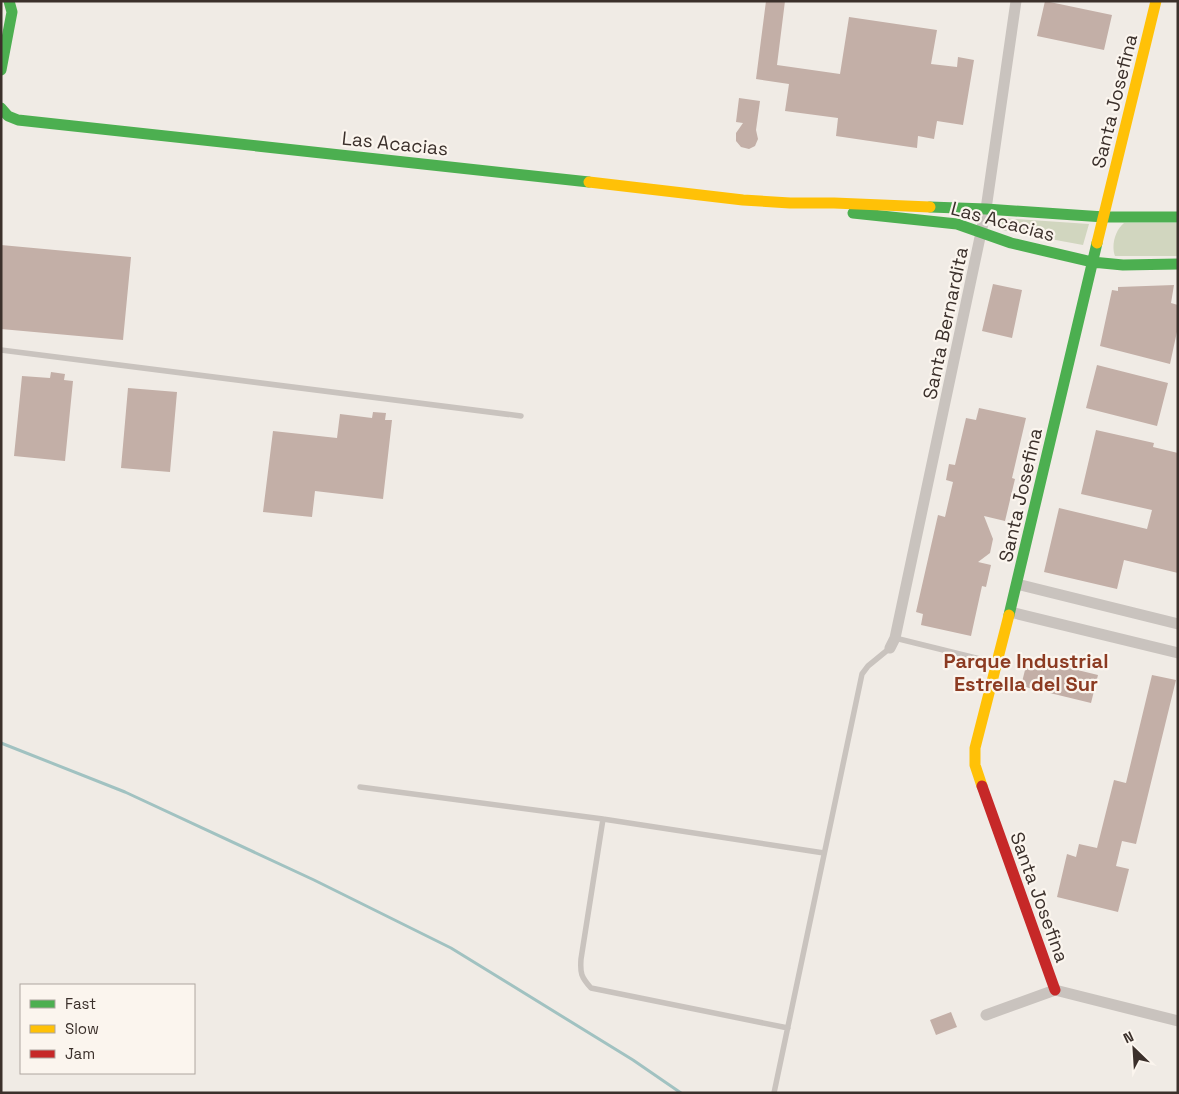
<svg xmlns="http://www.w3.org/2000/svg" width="1179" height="1094" font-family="'Space Grotesk',sans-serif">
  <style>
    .green { fill: #d1d6bf }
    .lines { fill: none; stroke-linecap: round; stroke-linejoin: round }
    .stream { stroke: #a1c2c1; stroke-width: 3 }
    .building { fill: #c3afa7 }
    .lane { stroke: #c9c3be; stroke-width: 5.5 }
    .street { stroke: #c9c3be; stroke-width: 11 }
    .fast { stroke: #4caf50; stroke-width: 11 }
    .slow { stroke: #ffc107; stroke-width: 11 }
    .jam { stroke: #c62828; stroke-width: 11 }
    .labels { text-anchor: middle; stroke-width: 4.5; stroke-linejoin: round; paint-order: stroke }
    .street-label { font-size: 19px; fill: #3b302b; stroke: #fbf5ee }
    .neighbourhood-label { font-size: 20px; font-weight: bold; fill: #8c3b22; stroke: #fbf5ee }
  </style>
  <rect width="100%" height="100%" fill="#f0ebe5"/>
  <!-- green -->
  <path class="green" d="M1001,218l88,6 -6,21 -82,-15z
    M1124,223h54v33h-63c-4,-10 0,-26 9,-33z"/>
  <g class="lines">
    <!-- stream -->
    <path class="stream" d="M1,743l124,49 189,88 137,68 182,112 48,33"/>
  </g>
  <!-- building -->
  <path class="building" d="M766,1h19l-8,64 63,9 9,-57 88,13 -6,34 26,3 1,-10 16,3 -11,65 -26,-4 -3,18 -16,-3 -1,12 -81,-12 2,-18 -53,-7 4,-27 -33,-5z
    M1045,1l67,14 -8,35 -67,-14z
    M739,98l21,3 -4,29 2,9 -3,7 -6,3 -8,-2 -5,-6v-8l7,-10 -7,-1z
    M1,245l130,12 -8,83 -122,-11z
    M993,284l29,6 -10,48 -30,-7z
    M1174,285l-3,18 7,2v22l-8,37 -70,-18 12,-56 6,1v-4z
    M1097,365l71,18 -11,43 -71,-18z
    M51,372l14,2 -1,6 9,1 -8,80 -51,-5 8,-80 28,2z
    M128,388l49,4 -7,80 -49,-4z
    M979,408l47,10 -14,60 3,1 -10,42 -21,-5 9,23 -3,14 -12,9 13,3 -5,22 -4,-1 -11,50 -50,-11 2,-11 -7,-2 22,-97 7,2 8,-35 -7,-2 3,-16 6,1 11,-47 10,2z
    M373,412l13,1 -1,7h7l-9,79 -68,-8 -3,26 -49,-5 10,-81 64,7 3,-24 32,4z
    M1096,430l58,13 -1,4 25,6v120l-54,-13 -7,29 -73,-17 15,-64 88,21 5,-19 -71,-16z
    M1028,658l70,17 -7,28 -70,-17z
    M1152,675l24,5 -40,164 -14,-3 -6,25 13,3 -11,43 -61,-15 10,-43 9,3 3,-13 18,4 17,-68 12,3z
    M951,1012l6,15 -21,8 -6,-15z"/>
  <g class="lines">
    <!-- lane -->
    <path class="lane" d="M1,350l520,66
      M895,638l101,25
      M360,787l243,32 221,34
      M603,819l-22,140c-1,14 0,18 10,29l197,40
      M774,1093l88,-419 6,-8 22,-18"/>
    <!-- street -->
    <path class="street" d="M1017,584l161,40
      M1010,612l168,41
      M890,648l5,-10 91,-429 30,-208
      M986,1015l69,-25 123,31"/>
    <!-- fast -->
    <path class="fast" d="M1,70l11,-58 -3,-11
      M1,108l7,8 10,4 571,62
      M930,207l56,2 118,8h74
      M853,213l104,11 54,19 81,19 31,3 55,-1
      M1009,615l88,-372"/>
    <!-- slow -->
    <path class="slow" d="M589,182l154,18 47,3h44l96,4
      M1097,243l59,-242
      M982,786l-7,-21v-17l34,-133"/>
    <!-- jam -->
    <path class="jam" d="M982,786l73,204"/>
  </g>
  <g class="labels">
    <!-- street labels -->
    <g class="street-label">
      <text transform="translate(1114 101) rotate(-76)" y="7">Santa Josefina</text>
      <text transform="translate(395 143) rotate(6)" y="7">Las Acacias</text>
      <text transform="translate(1003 221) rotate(15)" y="7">Las Acacias</text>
      <text transform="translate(945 323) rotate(-78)" y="7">Santa Bernardita</text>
      <text transform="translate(1020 495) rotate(-77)" y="7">Santa Josefina</text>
      <text transform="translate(1040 897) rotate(70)" y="7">Santa Josefina</text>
    </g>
    <!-- neighbourhood labels -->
    <g class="neighbourhood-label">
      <text x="1026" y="668">Parque Industrial<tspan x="1026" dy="23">Estrella del Sur</tspan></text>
    </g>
  </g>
  <!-- border -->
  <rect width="1179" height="1094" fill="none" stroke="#3b302b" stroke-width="5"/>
  <!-- legend -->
  <rect x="20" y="984" width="175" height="90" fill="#fbf5ee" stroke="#aea6a0"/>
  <rect x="30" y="1000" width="25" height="8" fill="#4caf50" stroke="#aea6a0"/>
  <text x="65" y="1009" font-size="15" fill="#3b302b">Fast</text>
  <rect x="30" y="1025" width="25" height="8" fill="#ffc107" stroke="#aea6a0"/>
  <text x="65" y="1034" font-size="15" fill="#3b302b">Slow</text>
  <rect x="30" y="1050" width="25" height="8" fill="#c62828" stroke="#aea6a0"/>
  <text x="65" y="1059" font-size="15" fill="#3b302b">Jam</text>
  <!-- north arrow -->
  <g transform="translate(1134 1049) rotate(335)" stroke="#fbf5ee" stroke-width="4" paint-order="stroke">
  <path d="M0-4L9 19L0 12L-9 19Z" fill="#3b302b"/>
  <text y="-8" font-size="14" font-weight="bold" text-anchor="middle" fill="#3b302b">N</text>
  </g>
</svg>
